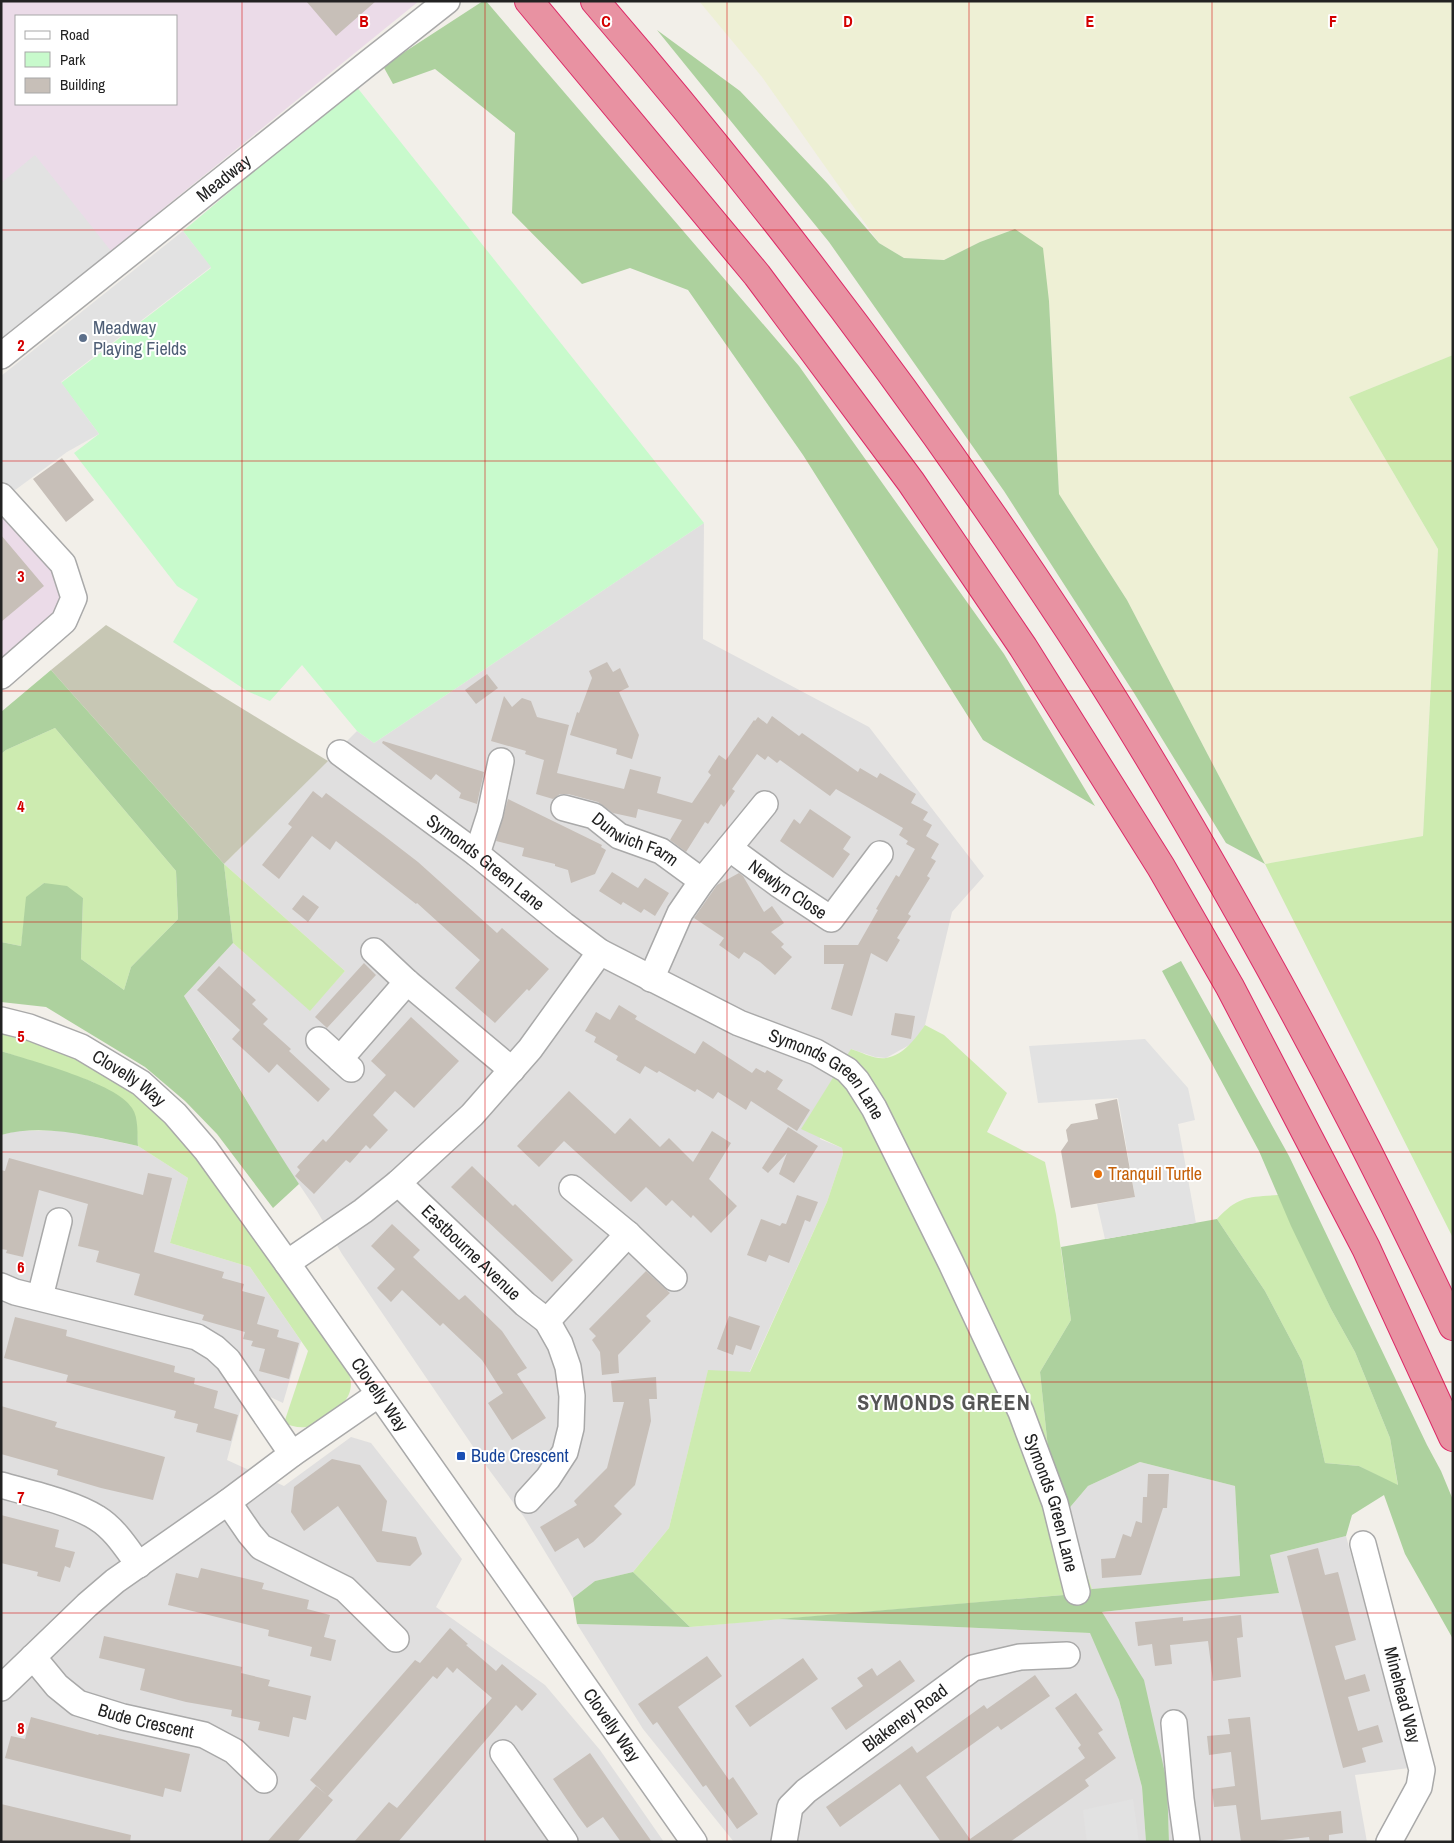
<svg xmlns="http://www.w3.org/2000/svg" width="1454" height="1843" font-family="'Archivo Narrow',sans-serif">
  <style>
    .residential { fill: #e0dfdf }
    .industrial { fill: #ebdbe8; fill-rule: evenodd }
    .construction { fill: #c7c7b4 }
    .farmland { fill: #eef0d5 }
    .grass { fill: #cdebb0 }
    .forest { fill: #add19e }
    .park { fill: #c8facc }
    .parking { fill: #e2e2e2 }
    .building { fill: #c7bfb8 }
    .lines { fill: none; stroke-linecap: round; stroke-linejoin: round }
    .minor-casing { stroke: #a9a9a9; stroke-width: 28 }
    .highway-casing { stroke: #dc2a67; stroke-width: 30 }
    .minor { stroke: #fff; stroke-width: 25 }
    .highway { stroke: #e892a2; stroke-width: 28 }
    .grid { fill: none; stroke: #d40000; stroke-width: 1; stroke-opacity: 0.55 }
    .service-dot { fill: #5c6f8a; stroke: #fff; stroke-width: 2 }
    .food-dot { fill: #e8710a; stroke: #fff; stroke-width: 2 }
    .transit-dot { fill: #1a4fb4; stroke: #fff; stroke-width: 2 }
    .labels { text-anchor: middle; stroke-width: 4; stroke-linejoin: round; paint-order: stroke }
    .street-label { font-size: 18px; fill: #222; stroke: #fff }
    .service-label { font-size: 18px; fill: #4e5e75; stroke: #fff; text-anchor: start }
    .food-label { font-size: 18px; fill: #c56008; stroke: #fff; text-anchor: start }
    .transit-label { font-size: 18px; fill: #164399; stroke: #fff; text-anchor: start }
    .district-label { font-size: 22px; font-weight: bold; letter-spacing: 1px; fill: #555; stroke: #fff }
    .grid-label { font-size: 16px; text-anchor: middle; font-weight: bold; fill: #d40000; stroke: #fff; stroke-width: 4; stroke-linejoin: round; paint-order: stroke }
  </style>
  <rect width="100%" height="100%" fill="#f2efe9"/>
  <!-- residential -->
  <path class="residential" d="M704,523l-1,116 166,88 115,149 -32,36 -27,113 -12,18 -27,15 -11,-1 -24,-8 -31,90 22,9 1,6 -16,48 -78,171 -41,-2 -39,157 -36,44 -38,9 -22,17 -49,-81 -37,-50 -145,-213 -25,-43 -45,-67 -60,-103 -28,-45 49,-53 77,67 35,-39 -121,-107 133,-133 17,12z
    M17,1131h49l72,15 50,32 -18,65 80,24 51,74 -18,62 -19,-9 -22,10 -15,56 57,26 67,-49 20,6 91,116 -26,48 109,78 55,65 64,92h-663v-707z
    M1140,1462l95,24 5,91 -148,12 -26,-77 22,-26z
    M1346,1536l63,232 -54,7 12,67h-198l-2,-60 -65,-170 177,-19 -9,-38z
    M779,1619l312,14 28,67 23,87 4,55h-412l-91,-113 -66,-105 113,3z"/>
  <!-- industrial -->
  <path class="industrial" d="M1,1h418l-418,339zM16,16h160v88h-160z
    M1,513l56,61 7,18 -6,20 -57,50z"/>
  <!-- construction -->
  <path class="construction" d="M106,625l222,136 -104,103 -173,-194z"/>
  <!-- farmland -->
  <path class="farmland" d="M699,1h754v354l-104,42 89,152 -15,287 -158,28 -138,-264 -68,-106 -10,-193 -34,-72 -35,13 -36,18 -40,-2 -25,-15 -117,-166z"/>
  <!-- grass -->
  <path class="grass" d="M1453,355v883l-188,-374 158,-28 15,-287 -89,-152z
    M55,728l121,143 2,48 -47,48 -7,23 -43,-31 2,-61 -39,-15 -17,14 -6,49 -20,-4v-188l5,-4z
    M224,864l121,107 -35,40 -77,-68z
    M925,1025l19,10 63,58 -20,39 58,30 11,53 15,105 -31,52 10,95 42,122 -28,6 -374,32 -57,-55 36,-44 39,-158 42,2 77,-170 16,-48 -1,-6 -41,-19 50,-80c10,3 24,11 35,9 18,-3 30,-20 39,-33z
    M1,1031c45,11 94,34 131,62 26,20 49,44 71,69l144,207c11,23 -3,36 -20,48 -7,5 -12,9 -21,10 -8,1 -15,-1 -22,-4l24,-72 -58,-84 -80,-24 18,-65 -50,-32 -2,-27 -43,-37 -92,-31z
    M1278,1195l53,114 24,43 35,86 8,48 -39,-20 -34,-3 -23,-102 -37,-70 -48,-72c21,-23 31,-22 61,-24z"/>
  <!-- forest -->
  <path class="forest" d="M483,1h3l313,365 205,288 91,152 -112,-66 -180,-285 -115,-165 -58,-22 -48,16 -70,-71 3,-80 -80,-64 -42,15 -10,-18z
    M657,30l83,61 88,93 51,59 25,15 40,2 36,-18 35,-13 28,19 6,53 10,193 68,106 138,264 -39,-21 -92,-150 -130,-202 -175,-249z
    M51,670l173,194 9,79 -49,53c39,63 74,127 115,188l-26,24 -56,-74 -32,-33 -40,-34 -99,-60 -45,-5v-60l20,4 5,-49 18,-14 23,3 16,12 -2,61 43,31 7,-23 47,-48 -2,-48 -121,-143 -49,22 -5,4v-42z
    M1181,961l108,195 138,289 14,26 12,29v139l-48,-85 -21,-59 -32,20 -6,21 -76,19 9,38 -177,19 42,68 23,102 2,60h-23l-4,-55 -23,-87 -29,-67 -311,-14 285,-24 28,-6 148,-13 -5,-90 -95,-24 -52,24 -22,26 -16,-45 -10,-95 31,-52 -10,-73 156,-28 48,72 37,70 23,102 34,3 39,19 -8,-47 -35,-86 -24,-43 -40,-83 -32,-75 -97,-180z
    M1,1051c30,10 116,32 131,57 7,10 5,27 6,38 -45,-9 -92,-23 -137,-11z
    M633,1572l57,55 -113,-3 -4,-26 22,-17z"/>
  <!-- park -->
  <path class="park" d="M356,86l348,437 -330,220 -17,-12 -55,-66 -32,36 -23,-10 -74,-49 25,-43 -21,-13 -103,-133 25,-19 -38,-51 150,-115 -28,-37z"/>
  <!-- parking -->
  <path class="parking" d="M35,155l76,96 -110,89v-157z
    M183,231l28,36 -150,115 38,52 -32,18 -56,41 -10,-12v-105z
    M1145,1039l43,49 7,32 -17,4 18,99 -91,16 -8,-35 38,-7 -17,-99 -80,5 -9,-57z
    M1133,1799l6,43h-52l-4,-32z"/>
  <!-- building -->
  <path class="building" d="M306,1h70l-40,35z
    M62,458l32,42 -28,22 -33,-43z
    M1,535l43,51 -43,36z
    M607,662l6,10 7,-4 9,19 -10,5 20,43 -7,24 -16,-5 1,-5 -47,-14 7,-23 2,1 13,-35 -3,-7z
    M487,674l11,14 -22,16 -11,-14z
    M504,696l8,11 10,-9 9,3 6,16 32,8 -12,48 67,16 6,-20 31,8 -4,16 35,10 19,-28 -3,-3 11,-17 7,5 28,-40 1,1 3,-4 9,7 5,-8 27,20 3,-3 56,39 2,-4 17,10 3,-5 36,21 -5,9 17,9 -5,8 9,5 -6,11 13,8 -8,14 5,3 -9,15 3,2 -22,36 3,2 -14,22 3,2 -13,22 -16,-9 -19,63 -21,-7 13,-45h-20v-19h34l20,-35 -2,-1 20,-34 3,2 16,-28 -9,-5 2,-3 -9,-6 4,-7 -67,-39 -6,7 -50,-36 -3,3 -9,-7 -3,4 -8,-6 -25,35 3,2 -11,16 -3,-3 -13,20 -3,-2 -19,30 -16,-12 12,-20 -44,-11 -2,9 -23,-5 -15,-11 -30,-8h-8l-7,5 -17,-5 8,-34 -19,-6 1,-3 -35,-10z
    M383,741l101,31 -7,32 -18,-6 2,-5 -25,-19 -5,6 -49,-37z
    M313,791l9,7 4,-5 57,42 35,27 79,71 5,-5 47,41 -20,22 -2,-2 -32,34 -40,-35 25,-28 -63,-57 -1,1 -80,-63 -6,9 -18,-14 -33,43 -17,-14 30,-38 -4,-3z
    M508,799l94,46 -1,2 5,3 -11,24 -24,9 -3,-13 -13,-4v-2l-33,-8 2,-8 -28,-7z
    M810,809l41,28 -8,12 7,5 -17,24 -53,-37 14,-22 6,5z
    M612,872l26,16 7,-10 24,15 -14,23 -11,-7 -3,4 -18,-11 -2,3 -22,-14z
    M739,873l4,3 21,36 8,-6 12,17 -13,9 13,12 -3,3 11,10 -17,18 -15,-13 -16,-10 -5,7 -20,-14 5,-7 -30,-20 23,-33z
    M303,895l16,12 -11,15 -16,-13z
    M364,963l12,12 -49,53 -12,-11z
    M219,966l37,34 -4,4 16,15 -5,5 28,25 -2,2 41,38 -12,13 -41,-38 -8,9 -37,-34 8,-9 -43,-40z
    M619,1005l18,11 -2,3 60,35 8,-13 49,32 4,-5 9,5 2,-3 16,10 -6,9 33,21 -13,21 -46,-30 -5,9 -28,-18 -5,7 -16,-10 -2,3 -36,-21 -2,2 -12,-7 -5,8 -24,-14 2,-4 -24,-14 2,-5 -11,-6 11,-19 14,8z
    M895,1013l20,3 -4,23 -20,-4z
    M411,1017l48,44 -45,47 -19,-17 -22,24 15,15 -18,19 -4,-4 -16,18 -4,-3 -32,34 -19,-18 5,-6 -3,-3 26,-28 3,3 60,-67 -15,-14z
    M569,1091l46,43 15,-16 30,29 9,-9 24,24 19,-31 19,12 -22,36 28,27 -26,27 -18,-18 -2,3 -19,-18 -6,6 -20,-19 -15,15 -67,-61 -25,26 -22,-21z
    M1117,1099l18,98 -64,11 -10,-57 7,-10 -2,-11 5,-6 27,-5 -3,-15z
    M788,1127l30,19 -24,37 -15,-9 8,-21 -19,20 -6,-5z
    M9,1158l134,37 5,-22 24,5 -18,74 70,20 -2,6 22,6 -2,7 23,6 -8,27 22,6 -2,7 22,6 -10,36 -30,-8 6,-22 -14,-3 2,-5 -10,-2 2,-7 -43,-12 2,-5 -70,-20 6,-21 -44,-12 3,-11 -21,-5 10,-42 -49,-14 -16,67 -17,-4 1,-3 -6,-1v-79l4,1z
    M472,1166l41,40 2,-2 58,56 -21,22 -101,-95z
    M797,1195l21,7 -8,20 -5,-2 -16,43 -20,-8 -3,7 -19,-7 14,-36 19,7 2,-3 4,1z
    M392,1224l28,26 -7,7 46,43 6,-5 37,36 25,37 -10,6 29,44 -34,22 -24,-37 15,-10 -21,-33 -39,-37 -3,3 -38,-36 -11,12 -14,-14 18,-19 -24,-23z
    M646,1271l24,22 -24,23 5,5 -33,34 1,18 -17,2 -2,-23 -8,-12 4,-4 -7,-7z
    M729,1316l31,10 -9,24 -15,-5 -3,10 -16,-6z
    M15,1317l52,13 -1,6 109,30 -1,6 21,6 -1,6 24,7 -4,17 24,7 -7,26 -35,-9 2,-8 -24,-6 2,-7 -110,-29 2,-7 -64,-17z
    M656,1377l1,22h-8l2,22 -16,64 -21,21 8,8 -29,28 -9,6 -6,-10 -23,14 -15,-25 37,-22 -3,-4 33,-33 17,-66h-11l-2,-21z
    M1,1406l56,16 -2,5 110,30 -12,43 -52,-12 -44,-13 1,-5 -57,-16z
    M332,1459l28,6 27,36 -5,30 34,6 6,17 -12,12 -33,-4 -39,-56 -34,25 -13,-19 3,-25z
    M1148,1474h21l-2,34h-4l-22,67 -39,3 -1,-19 14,-1 8,-24 8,3 5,-16 6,2 1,-26h4z
    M1,1515l58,15 -4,17 20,5 -5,16 -5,-2 -5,16 -23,-6 1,-4 -37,-9z
    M1318,1548l7,27 13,-3 18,68 -21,6 10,34 20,-6 5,17 -22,6 10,34 20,-6 5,17 -21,6 4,14 -23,6 -56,-212z
    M201,1568l63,15 -2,6 47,11 -2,9 23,6 -6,22 12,3 -5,21 -21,-5 2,-9 -44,-11 1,-6 -101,-25 8,-32 22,5z
    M1241,1615l2,22 -6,1 4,39 -28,4 -5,-40 -38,4 2,19 -17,2 -3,-22 -14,2 -3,-24 48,-5v4z
    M450,1628l18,16 -2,1 30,26 6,-7 35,30 -15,17 -6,-6 -118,137h-44l35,-40 8,6 95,-110 -35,-30 -4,5 -6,-6 -10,12 -4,-3 -105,120 -18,-16 105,-120 5,3z
    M104,1636l138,31 -1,6 29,7 -2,6 43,10 -5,24 -13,-3 -4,20 -31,-7 2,-8 -29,-6 1,-6 -46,-8 -46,-12 5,-21 -46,-11z
    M707,1656l15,20 -44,31 51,73 4,-3 25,37 -21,15 -31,-44 -3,2 -46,-65 -4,3 -15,-21z
    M803,1658l15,21 -68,48 -15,-21z
    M900,1660l15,21 -69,49 -15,-22 32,-22 -6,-8 15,-10 5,8z
    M1035,1675l15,21 -49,34 -3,-4 -72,51 44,62 115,-81 -7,-10 3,-3 -26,-37 21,-15 27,37 -5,3 18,25 -31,22 4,6 -79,56h-69l-41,-58 -60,43 -14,-20 86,-61 5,7 67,-48 3,4z
    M31,1717l67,18 1,-1 91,20 -9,38 -16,-4 -2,9 -158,-39 6,-22 14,3z
    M1250,1717l11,103 80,-9 2,22 -14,2v7h-19l-1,-5 -44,5h-24l-5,-37 -22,2 -2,-18 23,-3 -4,-34 -22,3 -2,-19 23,-2 -2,-15z
    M590,1753l43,62 19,27h-31l-18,-25 -16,11 -9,-12 -25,-37z
    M316,1786l17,14 -36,42h-30z
    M1,1804l130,31 -1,7h-129z"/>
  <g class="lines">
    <defs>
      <g id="minor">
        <path id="s1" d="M1,356l366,-292 80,-63"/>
        <path d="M1,496l62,68 11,34 -10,23 -63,55"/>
        <path id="s2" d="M340,753l137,101 87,71 36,27 139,71 77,29 31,18 10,11 17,27 77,155 70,149 34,91 22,89"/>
        <path id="s3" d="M564,808l30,8 25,20 42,15 41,30"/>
        <path id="s4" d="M729,848l49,36 53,35 49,-65"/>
        <path d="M477,854l13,-40 11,-53"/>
        <path d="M374,951l33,31 105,88"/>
        <path d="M651,979l29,-66 22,-32 63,-77"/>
        <path id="s5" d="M1,1020l28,7 52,20 60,36 34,31 31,36 81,113 407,579"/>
        <path d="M319,1040l32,29"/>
        <path d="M340,1059l67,-77"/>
        <path id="s6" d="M398,1183l127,121 22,17 13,23 8,23 4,29 -1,32 -6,24 -17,26 -20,22"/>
        <path d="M572,1188l56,46 46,44"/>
        <path d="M287,1263l76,-52 35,-28 74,-68 58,-66 70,-97"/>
        <path d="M1,1286l14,6 182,45 18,11 13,12 64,94"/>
        <path d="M40,1297l19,-76"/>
        <path d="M547,1321l81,-87"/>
        <path d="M1,1485c28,8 73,18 96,33 18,11 30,31 42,47"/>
        <path d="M228,1502l22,32 11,13 84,42 51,50"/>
        <path id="s7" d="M1363,1544l59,226 -3,17 -30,55"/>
        <path id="s8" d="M33,1657l24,29 21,17 45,14 81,18 30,16 30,29"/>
        <path d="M1,1688l86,-83 28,-24 113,-79 64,-48 87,-60"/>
        <path d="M1174,1723l7,76 6,43"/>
        <path d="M503,1753l62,89"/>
        <path id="s9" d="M784,1842l6,-35 16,-16 167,-123 47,-11 47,-2"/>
      </g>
      <path id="highway" d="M529,1l228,274 154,207 112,165 138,220 69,120 136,261 87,189
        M595,1c168,195 324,401 465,615 69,104 132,212 193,321 71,127 138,257 200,389"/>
    </defs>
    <!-- minor casing -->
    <use href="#minor" class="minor-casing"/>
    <!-- highway casing -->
    <use href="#highway" class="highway-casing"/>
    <!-- minor -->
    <use href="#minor" class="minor"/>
    <!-- highway -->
    <use href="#highway" class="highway"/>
  </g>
  <!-- grid -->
  <path class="grid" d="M242,1v1841M485,1v1841M727,1v1841M969,1v1841M1212,1v1841M1,230h1452M1,461h1452M1,691h1452M1,922h1452M1,1152h1452M1,1382h1452M1,1613h1452"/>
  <!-- markers -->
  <circle class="service-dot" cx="83" cy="338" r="5"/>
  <circle class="food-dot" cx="1098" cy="1174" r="5"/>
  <rect class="transit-dot" x="456" y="1451" width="10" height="10" rx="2.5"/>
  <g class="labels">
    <!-- street labels -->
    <g class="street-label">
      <text dy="6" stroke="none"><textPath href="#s1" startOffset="285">Meadway</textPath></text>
      <text dy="6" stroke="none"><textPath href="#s3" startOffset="79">Dunwich Farm</textPath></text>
      <text dy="6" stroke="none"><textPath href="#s2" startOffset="182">Symonds Green Lane</textPath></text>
      <text dy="6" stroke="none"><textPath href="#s4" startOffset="72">Newlyn Close</textPath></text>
      <text dy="6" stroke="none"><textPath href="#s2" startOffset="588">Symonds Green Lane</textPath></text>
      <text dy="6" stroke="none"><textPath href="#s5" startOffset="142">Clovelly Way</textPath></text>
      <text dy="6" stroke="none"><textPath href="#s6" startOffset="101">Eastbourne Avenue</textPath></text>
      <text dy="6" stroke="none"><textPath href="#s5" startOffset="548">Clovelly Way</textPath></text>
      <text dy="6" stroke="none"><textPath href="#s2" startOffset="1082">Symonds Green Lane</textPath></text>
      <text dy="6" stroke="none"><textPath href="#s7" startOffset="156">Minehead Way</textPath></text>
      <text dy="6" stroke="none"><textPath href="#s9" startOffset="181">Blakeney Road</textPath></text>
      <text dy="6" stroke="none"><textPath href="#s8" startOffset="135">Bude Crescent</textPath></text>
      <text dy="6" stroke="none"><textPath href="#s5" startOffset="952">Clovelly Way</textPath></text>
    </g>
    <!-- service labels -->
    <g class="service-label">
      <text x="93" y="334">Meadway<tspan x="93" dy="21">Playing Fields</tspan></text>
    </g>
    <!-- food labels -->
    <g class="food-label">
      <text x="1108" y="1180">Tranquil Turtle</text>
    </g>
    <!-- transit labels -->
    <g class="transit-label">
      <text x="471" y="1462">Bude Crescent</text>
    </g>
    <!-- district labels -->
    <g class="district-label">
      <text x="944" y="1410">SYMONDS GREEN</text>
    </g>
  </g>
  <g class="grid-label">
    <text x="364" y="27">B</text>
    <text x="606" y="27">C</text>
    <text x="848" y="27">D</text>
    <text x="1090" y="27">E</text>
    <text x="1333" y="27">F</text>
    <text x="21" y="351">2</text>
    <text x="21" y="582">3</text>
    <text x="21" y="812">4</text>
    <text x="21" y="1042">5</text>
    <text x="21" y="1273">6</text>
    <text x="21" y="1503">7</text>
    <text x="21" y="1734">8</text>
  </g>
  <!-- border -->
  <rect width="1454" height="1843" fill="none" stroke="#222222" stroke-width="5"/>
  <!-- legend -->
  <rect x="15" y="15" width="162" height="90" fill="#ffffff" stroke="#a7a7a7"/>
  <rect x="25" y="31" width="25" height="8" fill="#ffffff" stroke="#a7a7a7"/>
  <text x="60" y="40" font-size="15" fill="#222222">Road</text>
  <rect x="25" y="52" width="25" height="15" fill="#c8facc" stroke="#a7a7a7"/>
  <text x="60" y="65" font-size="15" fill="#222222">Park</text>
  <rect x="25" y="78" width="25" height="15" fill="#c7bfb8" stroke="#a7a7a7"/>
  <text x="60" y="90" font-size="15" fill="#222222">Building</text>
</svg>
